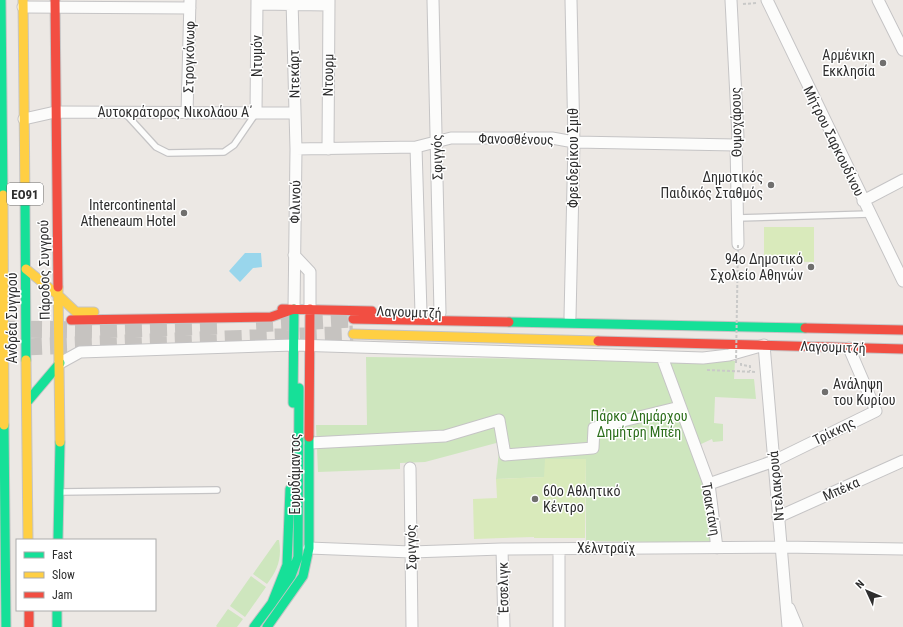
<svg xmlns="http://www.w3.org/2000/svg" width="903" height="627" font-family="'Roboto Condensed',sans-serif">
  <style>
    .green { fill: #cee6be }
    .pitch { fill: #d9eabb }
    .water { fill: #99d6ec }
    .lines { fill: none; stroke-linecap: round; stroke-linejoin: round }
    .primary-tunnel { stroke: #c6c3c0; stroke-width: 17; stroke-dasharray: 17 8; stroke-linecap: butt }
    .lane-casing { stroke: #c5c4c5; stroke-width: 8 }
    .street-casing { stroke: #c5c4c5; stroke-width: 13 }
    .fast-casing { stroke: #c5c4c5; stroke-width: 11 }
    .slow-casing { stroke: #c5c4c5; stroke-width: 11 }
    .jam-casing { stroke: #c5c4c5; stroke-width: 11 }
    .path { stroke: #c9c9c8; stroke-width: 2; stroke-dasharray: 3 2; stroke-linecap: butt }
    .lane { stroke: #fcfcfb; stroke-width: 5.5 }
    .street { stroke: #fcfcfb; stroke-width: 11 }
    .fast { stroke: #16e098; stroke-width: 9 }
    .slow { stroke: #ffcf43; stroke-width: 9 }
    .jam { stroke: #f24e42; stroke-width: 9 }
    .path-bridge { stroke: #c9c9c8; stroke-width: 2; stroke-dasharray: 3 2; stroke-linecap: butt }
    .poi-dot { fill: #706f6e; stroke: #fff; stroke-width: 1.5 }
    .labels { text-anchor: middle; stroke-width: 3; stroke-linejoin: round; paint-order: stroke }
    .shield { fill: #fff; stroke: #6d6d6d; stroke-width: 1 }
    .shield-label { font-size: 13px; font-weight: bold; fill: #2e2e2e }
    .poi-label { font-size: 14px; fill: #2e2e2e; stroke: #fff; text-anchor: end }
    .street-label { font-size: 14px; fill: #2e2e2e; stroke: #fff }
    .park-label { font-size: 14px; fill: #2c6e1b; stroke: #fff }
  </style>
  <rect width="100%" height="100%" fill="#ece8e4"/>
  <!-- green -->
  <path class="green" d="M366,357l369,4 -1,18h20l2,20 -41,-2 -1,26 9,1v17l-10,1 -1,-3 -13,6 11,27 11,71 -135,-2v-82l-41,18 -49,2 4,-37 -75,20 -25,1v6l-82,3 -2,-47h51z
    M277,540h2c3,18 -1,30 -12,44l-14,-10z
    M251,576l15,11 -21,30 -15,-11z
    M228,609l15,10 -6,8h-20l-1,-1z"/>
  <!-- pitch -->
  <path class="pitch" d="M764,227h50v35l-50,-1z
    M545,459h41l-1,79h-51v-1l-60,2 -1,-40 24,-1 -1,-19 48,-2z"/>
  <!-- water -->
  <path class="water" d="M245,253h16l1,14 -9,1 -13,14 -11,-11z"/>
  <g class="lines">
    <!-- primary-tunnel -->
    <path class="primary-tunnel" d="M256,324l97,-5
      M0,329l93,1 124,-4
      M0,348l353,-14"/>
    <defs>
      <path id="lane" d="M125,113l31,34 12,6 56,-1 10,-7 22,-32
        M737,218l133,-4
        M60,492l157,-2"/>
      <path id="street" d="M292,0l4,149 -2,160
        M433,0l7,313
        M731,0l7,137 -2,8 2,99
        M767,0l136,281
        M878,0l25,50
        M257,4l72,1
        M23,7l167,1
        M187,113l3,-113
        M256,113l1,-113
        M24,119l31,-7 240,1
        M416,147l5,166
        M296,149l120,-2 35,-9h101l22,4 162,3
        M328,149l1,-149
        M863,201l40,-21
        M294,255l16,17v37
        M570,317l4,-175 -3,-142
        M662,357l47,127 8,64
        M60,363l20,-11 214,-7 409,13 26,-3 35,-10 24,282
        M310,443l135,-7 54,-16 6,35 88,-7 1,-20 86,-21
        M410,468l2,159
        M709,484l65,-23 102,-50 -27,-63
        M778,517l125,-56
        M309,548l102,4 91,-3 280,-2 121,2
        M502,549l2,78
        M559,549v78
        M789,608l8,19"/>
      <path id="fast" d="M1,0l2,195
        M25,198l1,162
        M509,322l296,6
        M27,402l33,-39
        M293,403l1,-94
        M4,425l2,202
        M58,540l2,-98
        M272,603l19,-27 7,-19 1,-169
        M57,610v17
        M254,627l18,-24 15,-38 3,-76
        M267,627l36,-51 6,-28v-111"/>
      <path id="slow" d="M23,0l2,198
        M3,195l1,230
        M26,269l32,26
        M58,287l2,155
        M58,295l18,17h18
        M353,334l245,7
        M26,360l2,180"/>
      <path id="jam" d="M55,0l3,287
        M282,309l90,2
        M353,319l156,3
        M71,320l200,-3 23,-8
        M805,328l98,2
        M598,341l305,8
        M309,437l1,-128
        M29,610v17"/>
    </defs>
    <!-- lane casing -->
    <use href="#lane" class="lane-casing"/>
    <!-- street casing -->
    <use href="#street" class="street-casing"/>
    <!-- fast casing -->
    <use href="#fast" class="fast-casing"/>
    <!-- slow casing -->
    <use href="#slow" class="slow-casing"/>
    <!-- jam casing -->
    <use href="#jam" class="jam-casing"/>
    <!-- path -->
    <path class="path" d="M743,4l14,-1
      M741,363v2l9,1v5
      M707,370l48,2"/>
    <!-- lane -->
    <use href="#lane" class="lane"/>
    <!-- street -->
    <use href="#street" class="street"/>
    <!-- fast -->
    <use href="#fast" class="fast"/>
    <!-- slow -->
    <use href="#slow" class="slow"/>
    <!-- jam -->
    <use href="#jam" class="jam"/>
    <!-- path-bridge -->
    <path class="path-bridge" d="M736,363l2,-119"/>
  </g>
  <!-- markers -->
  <g class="poi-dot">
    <circle cx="883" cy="63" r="4"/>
    <circle cx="771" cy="185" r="4"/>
    <circle cx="184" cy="213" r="4"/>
    <circle cx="811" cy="267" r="4"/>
    <circle cx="825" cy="392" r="4"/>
    <circle cx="535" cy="499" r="4"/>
  </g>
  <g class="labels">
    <!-- shield labels -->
    <rect class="shield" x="7" y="183" width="36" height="22" rx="3"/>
    <g class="shield-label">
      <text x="25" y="199">ΕΟ91</text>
    </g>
    <!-- poi labels -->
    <g class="poi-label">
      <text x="875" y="60">Αρμένικη<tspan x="875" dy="16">Εκκλησία</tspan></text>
      <text x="763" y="182">Δημοτικός<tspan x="763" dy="16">Παιδικός Σταθμός</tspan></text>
      <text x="176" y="210">Intercontinental<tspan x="176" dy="16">Atheneaum Hotel</tspan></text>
      <text x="803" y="264">94ο Δημοτικό<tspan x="803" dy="16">Σχολείο Αθηνών</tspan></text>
      <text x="833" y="389" text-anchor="start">Ανάληψη<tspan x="833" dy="16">του Κυρίου</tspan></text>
      <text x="543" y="496" text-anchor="start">60ο Αθλητικό<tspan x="543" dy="16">Κέντρο</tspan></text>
    </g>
    <!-- street labels -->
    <g class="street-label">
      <text transform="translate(257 56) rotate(-90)" y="5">Ντυμόν</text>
      <text transform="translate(189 57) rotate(-89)" y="5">Στρογκόνωφ</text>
      <text transform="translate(294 74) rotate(-91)" y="5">Ντεκάρτ</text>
      <text transform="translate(328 75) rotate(-89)" y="5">Ντουρμ</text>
      <text x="175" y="117">Αυτοκράτορος Νικολάου Α΄</text>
      <text transform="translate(736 122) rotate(-91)" y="5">Θυμοχάρους</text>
      <text transform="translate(516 139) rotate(1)" y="5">Φανοσθένους</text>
      <text transform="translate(834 141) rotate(64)" y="5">Μήτρου Σαρκουδίνου</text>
      <text transform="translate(437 157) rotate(-91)" y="5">Σφιγγός</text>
      <text transform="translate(573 158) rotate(-90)" y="5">Φρειδερίκου Σμιθ</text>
      <text transform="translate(295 202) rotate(-89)" y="5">Φιλινού</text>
      <text transform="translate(44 270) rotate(-91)" y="5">Πάροδος Συγγρού</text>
      <text transform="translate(409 312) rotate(2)" y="5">Λαγουμιτζή</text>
      <text transform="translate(12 318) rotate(-90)" y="5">Ανδρέα Συγγρού</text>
      <text transform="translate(833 347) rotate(2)" y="5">Λαγουμιτζή</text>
      <text transform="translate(834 431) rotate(-26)" y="5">Τρίκκης</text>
      <text transform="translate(295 474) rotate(-90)" y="5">Ευρυδάμαντος</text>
      <text transform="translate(776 486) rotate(-95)" y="5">Ντελακρουά</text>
      <text transform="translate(841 489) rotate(-24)" y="5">Μπέκα</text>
      <text transform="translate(711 509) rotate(80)" y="5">Τσακτάνη</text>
      <text transform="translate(411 547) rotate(-91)" y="5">Σφιγγός</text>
      <text x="606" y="553">Χέλντραϊχ</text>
      <text transform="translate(503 588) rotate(-91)" y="5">Έσσελιγκ</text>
    </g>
    <!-- park labels -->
    <g class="park-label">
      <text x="639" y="421">Πάρκο Δημάρχου<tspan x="639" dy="16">Δημήτρη Μπέη</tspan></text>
    </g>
  </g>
  <!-- legend -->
  <rect x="16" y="539" width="140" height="72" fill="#ffffff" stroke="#ababab"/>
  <rect x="24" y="552" width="20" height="6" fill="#16e098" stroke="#ababab"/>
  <text x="52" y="559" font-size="12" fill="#2e2e2e">Fast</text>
  <rect x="24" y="572" width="20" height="6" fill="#ffcf43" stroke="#ababab"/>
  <text x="52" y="579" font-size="12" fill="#2e2e2e">Slow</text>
  <rect x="24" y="592" width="20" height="6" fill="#f24e42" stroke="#ababab"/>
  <text x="52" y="599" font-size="12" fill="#2e2e2e">Jam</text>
  <!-- north arrow -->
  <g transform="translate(867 591) rotate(314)" stroke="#ffffff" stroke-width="3" paint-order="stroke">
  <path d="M0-3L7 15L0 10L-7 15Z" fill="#2e2e2e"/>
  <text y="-6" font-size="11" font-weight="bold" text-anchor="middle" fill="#2e2e2e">N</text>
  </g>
</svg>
